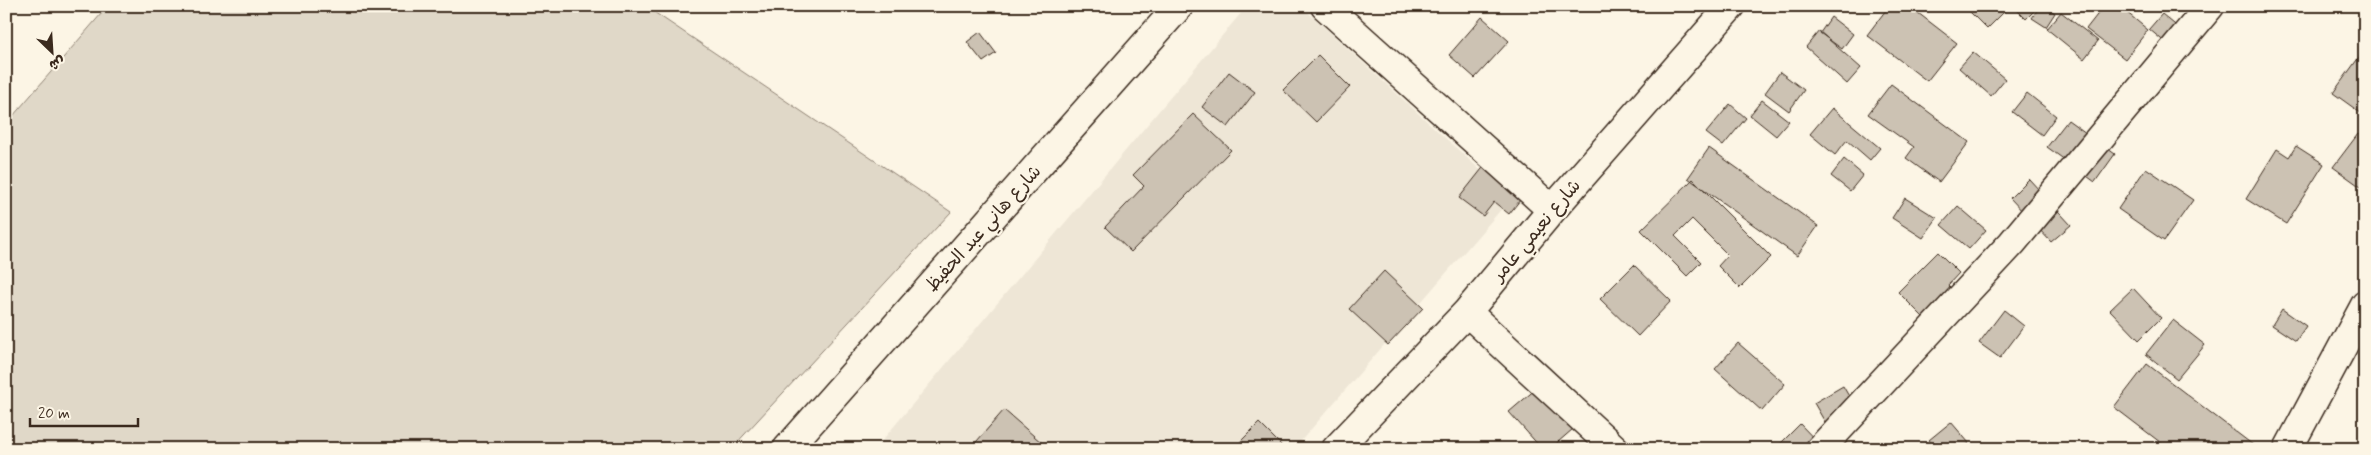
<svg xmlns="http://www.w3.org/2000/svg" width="2371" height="455" font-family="Mynerve,'Playpen Sans Arabic',sans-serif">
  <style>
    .built { fill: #eee6d6 }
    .green { fill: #e0d8c8; stroke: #8e8173 }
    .building { fill: #ccc2b3; stroke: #3b2a1e }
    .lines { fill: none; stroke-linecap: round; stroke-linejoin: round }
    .street-casing { stroke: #3b2a1e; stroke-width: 31 }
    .street { stroke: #fcf5e5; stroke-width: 28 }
    .labels { text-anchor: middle; stroke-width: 4.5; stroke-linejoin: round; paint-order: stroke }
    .street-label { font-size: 18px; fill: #3b2a1e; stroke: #fcf5e5 }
  </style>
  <rect width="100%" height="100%" fill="#fcf5e5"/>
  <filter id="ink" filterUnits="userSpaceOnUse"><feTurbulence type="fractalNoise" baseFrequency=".02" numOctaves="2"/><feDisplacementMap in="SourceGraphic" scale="10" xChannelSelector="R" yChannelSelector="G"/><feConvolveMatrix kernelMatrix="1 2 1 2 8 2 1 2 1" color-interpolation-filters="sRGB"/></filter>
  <g filter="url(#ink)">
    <!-- built -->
    <path class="built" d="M1247,6h54l210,192 -217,251h-419z"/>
    <!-- green -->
    <path class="green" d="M108,6h537l306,206 -220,237h-725v-325z"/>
    <!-- building -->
    <path class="building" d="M1889,6h20l48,37 -30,38 -60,-46z
      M1964,6h46l-23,23z
      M2013,6h26l-13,13z
      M2040,6h4l11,7 -9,14 -14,-9z
      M2104,6h15l29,24 -23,29 -39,-30z
      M2061,12l37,29 -14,18 -37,-30z
      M2162,14l18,15 -13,15 -18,-15z
      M1482,17l27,24 -34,37 -26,-23z
      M1831,17l22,17 -11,15 -22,-16z
      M1819,31l42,37 -14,16 -41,-37z
      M980,32l16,21 -13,9 -16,-20z
      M1973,52l32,27 -14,17 -32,-28z
      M2362,53l3,1v62l-32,-23z
      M1318,55l32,32 -34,35 -33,-32z
      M1229,72l26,20 -27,35 -26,-20z
      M1780,72l24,18 -15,21 -24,-18z
      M1891,84l78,58 -30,40 -33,-24 8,-11 -46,-33z
      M2027,93l29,23 -14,19 -30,-23z
      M1762,100l27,21 -13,15 -26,-21z
      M1730,104l16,14 -23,28 -17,-13z
      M1832,108l48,40 -10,12 -23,-20 -12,15 -25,-21z
      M1193,114l38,36 -100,102 -26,-25 39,-41 -11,-11z
      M2068,120l47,34 -20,28 -48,-35z
      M2358,134l7,5v51l-32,-23z
      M2296,146l28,18 -38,60 -40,-25 31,-50 12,8z
      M1709,148l109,78 -21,30 -109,-78z
      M1493,155l39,30 -23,29 -15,-12 -11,14 -24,-18z
      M1844,159l19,16 -13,16 -19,-15z
      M2146,168l47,32 -29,41 -46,-32z
      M1693,179l78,78 -31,31 -22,-22 10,-11 -36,-36 -17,17 26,26 -14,14 -46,-46z
      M2029,179l42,46 -20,17 -41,-44z
      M1905,198l32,20 -14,20 -31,-20z
      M1958,206l28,24 -17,19 -28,-24z
      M1938,252l21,21 -11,12 14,14 -28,29 -36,-36z
      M1634,265l37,36 -33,35 -38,-37z
      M1384,271l39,37 -35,37 -39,-36z
      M2133,288l28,30 -22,22 -29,-30z
      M2282,309l24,17 -10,15 -24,-16z
      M2004,310l20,16 -24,32 -21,-15z
      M2173,320l32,25 -28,34 -31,-25z
      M1738,343l47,41 -23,27 -47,-42z
      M2147,364l106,81 -3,4h-81l-55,-42z
      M1843,386l19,33 -29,17 -19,-33z
      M1537,388l36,41 -23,20h-8l-33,-37z
      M1004,410l45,39h-79z
      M1951,422l18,21 -7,6h-25l-8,-9z
      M1259,423l26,26h-52z
      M1800,424l24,25h-49z"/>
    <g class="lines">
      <defs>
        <path id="street" d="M1325,6l227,204
          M1467,312l148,137
          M787,449l392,-443
          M1336,449l131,-137 85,-102 179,-204
          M1820,449l192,-206 198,-237
          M2288,449l77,-144"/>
      </defs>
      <!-- street casing -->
      <use href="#street" class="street-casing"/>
      <!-- street -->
      <use href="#street" class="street"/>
    </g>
  </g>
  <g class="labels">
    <!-- street labels -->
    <g class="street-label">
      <text transform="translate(983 228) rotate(-48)" y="6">شارع هاني عبد الحفيظ</text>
      <text transform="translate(1536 230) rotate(-50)" y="6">شارع نعيمي عامر</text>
    </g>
  </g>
  <!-- margin -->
  <rect width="2371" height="455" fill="none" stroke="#fcf5e5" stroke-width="25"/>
  <rect x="12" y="12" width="2346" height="430" fill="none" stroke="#3b2a1e" stroke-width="2" filter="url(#ink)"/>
  <!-- north arrow -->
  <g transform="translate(52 52) rotate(155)" stroke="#fcf5e5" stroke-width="4" paint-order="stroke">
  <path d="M0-4L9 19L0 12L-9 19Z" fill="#3b2a1e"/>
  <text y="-8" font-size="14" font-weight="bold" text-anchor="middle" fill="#3b2a1e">ش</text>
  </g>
  <!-- scale -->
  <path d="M30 418v8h108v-8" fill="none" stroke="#3b2a1e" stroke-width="2.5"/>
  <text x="38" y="418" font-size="15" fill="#3b2a1e" stroke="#fcf5e5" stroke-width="4" paint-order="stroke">20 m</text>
</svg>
